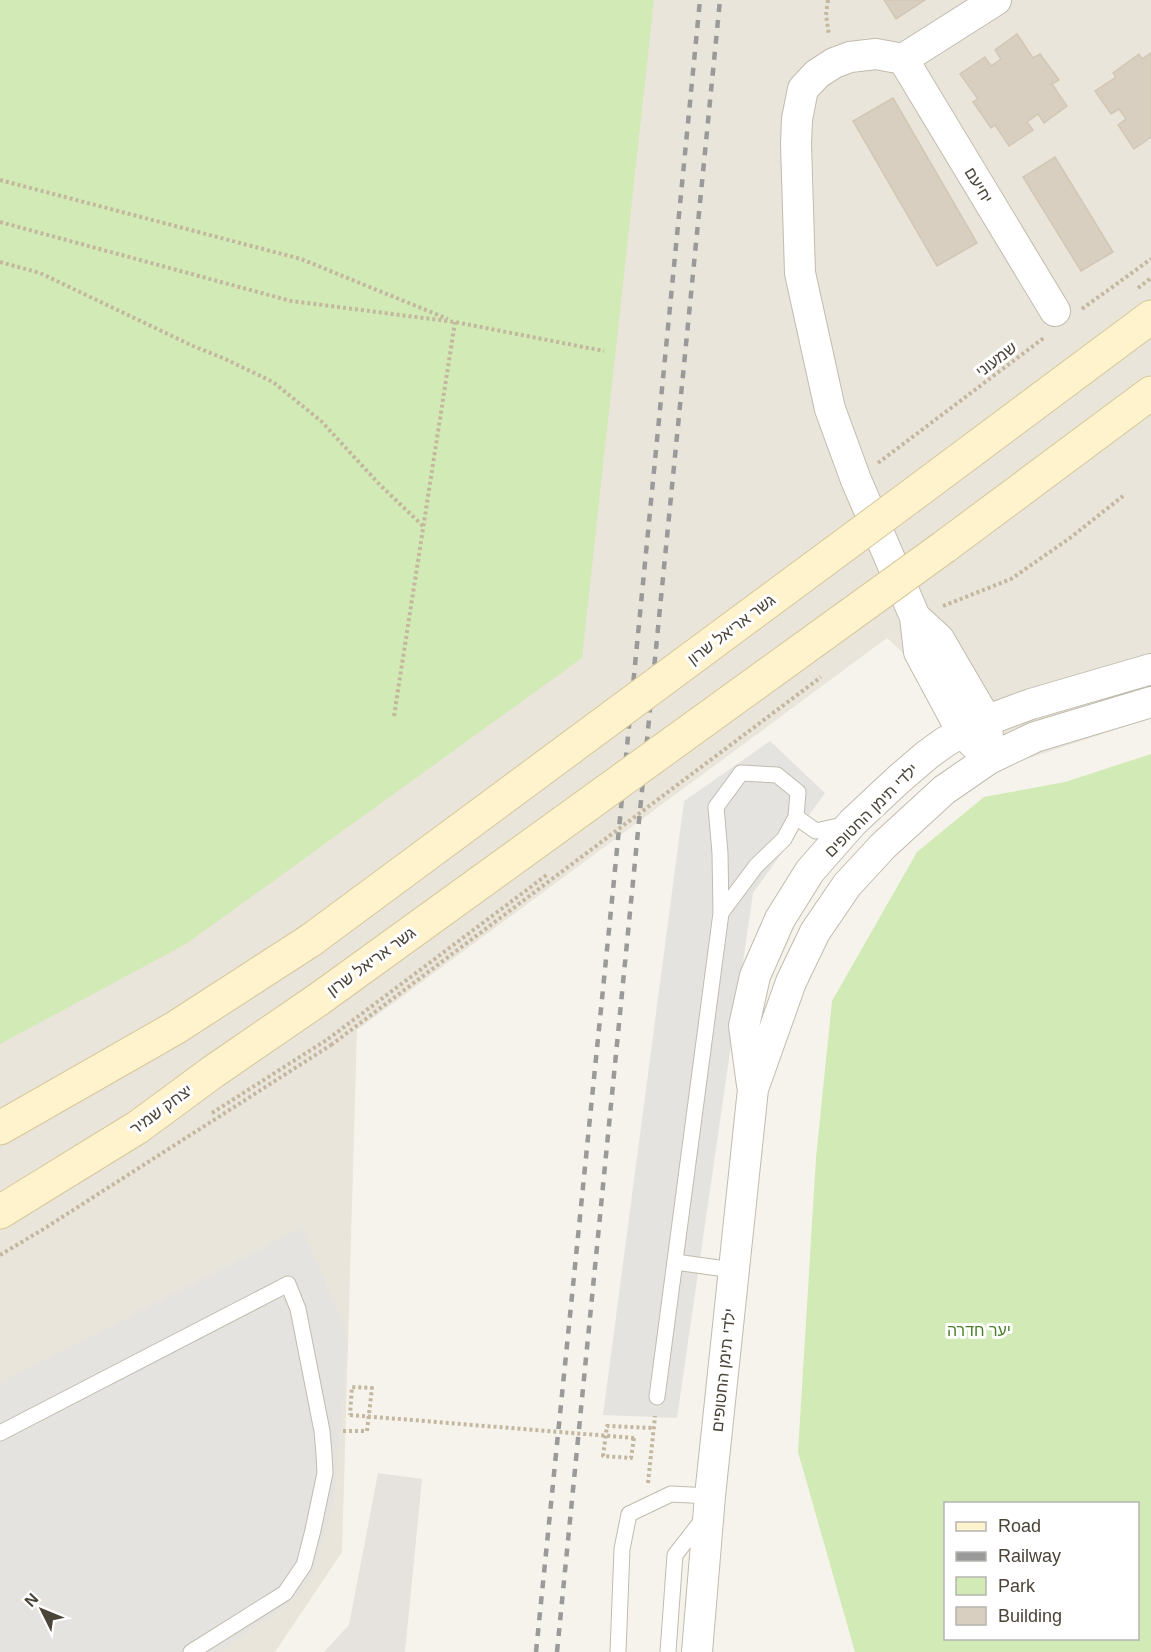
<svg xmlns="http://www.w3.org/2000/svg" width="1151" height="1652" font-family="Helvetica,Heebo,sans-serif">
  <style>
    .residential { fill: #eae5da }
    .industrial { fill: #e6e2dd }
    .green { fill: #d2eab5; fill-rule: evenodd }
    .parking { fill: #e5e3e0 }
    .building { fill: #d8cfc1; stroke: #d3c7b4; stroke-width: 1.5 }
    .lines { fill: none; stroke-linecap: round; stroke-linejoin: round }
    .lane-casing { stroke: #c2bbae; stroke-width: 17 }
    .street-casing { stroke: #c2bbae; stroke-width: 32 }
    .secondary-casing { stroke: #d6c79b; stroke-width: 35 }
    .path { stroke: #c4b79f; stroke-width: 4; stroke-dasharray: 3 3; stroke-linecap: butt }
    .lane { stroke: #fff; stroke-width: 15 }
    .street { stroke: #fff; stroke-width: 30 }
    .secondary { stroke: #fff3cd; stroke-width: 33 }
    .rail { stroke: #9a9a9a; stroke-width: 4.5; stroke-dasharray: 8 8; stroke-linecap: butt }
    .secondary-bridge-casing { stroke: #d6c79b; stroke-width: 35; stroke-linecap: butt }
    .path-bridge { stroke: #c4b79f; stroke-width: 4; stroke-dasharray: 3 3; stroke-linecap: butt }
    .secondary-bridge { stroke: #fff3cd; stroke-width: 33 }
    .labels { text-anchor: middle; stroke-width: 6; stroke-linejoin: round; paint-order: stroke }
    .street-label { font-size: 16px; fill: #4b4439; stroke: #fff }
    .park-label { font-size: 16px; fill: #4a7f2a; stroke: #fff }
  </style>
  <rect width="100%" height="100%" fill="#f6f3ec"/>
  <!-- residential -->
  <path class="residential" d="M0,0h1151v718l-131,43 -133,-123 -530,392 -15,522 -67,100h-275z"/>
  <!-- industrial -->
  <path class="industrial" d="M378,1473l44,6 -17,173h-81l25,-27z"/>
  <!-- green -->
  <path class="green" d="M0,0h654l-72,658 -396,286 -186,100z
    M1151,754v898h-296l-57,-200 18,-294 16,-157 85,-149 67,-55 81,-15zM946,1504h192v134h-192z"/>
  <!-- parking -->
  <path class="parking" d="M770,741l55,52 -72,100 -76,525 -74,-3 81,-614z
    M301,1228l9,18 34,79 4,23 -14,152 -21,75 -14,20 -27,21 -54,36h-218v-269z"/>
  <!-- building -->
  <path class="building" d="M884,0h41l-29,19z
    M1017,34l16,24 7,-4 19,26 -7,4 15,22 -23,17 -6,-9 -11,8 6,8 -24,16 -14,-21 -4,3 -18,-26 5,-3 -18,-25 25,-17 6,9 10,-7 -6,-9z
    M1151,53v84l-17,12 -16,-24 8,-6 -7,-10 -8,5 -16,-23 21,-14 -3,-4 26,-19 3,5z
    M893,98l84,145 -40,23 -84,-145z
    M1055,157l58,95 -32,19 -58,-94z"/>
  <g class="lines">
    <defs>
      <path id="lane" d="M796,817l20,14 31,-7
        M675,1262l58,8
        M657,1397l64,-484 -1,-60 -4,-46 25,-34 36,2 21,17 -2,25 -12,22 -28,27 -35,47
        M0,1433l288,-149 10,25 24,122 2,23 1,19 -12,57 -9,35 -19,28 -94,59
        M618,1652l4,-103 7,-35 42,-20 39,2
        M668,1652l7,-97 28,-36"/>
      <path id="street" d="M903,59l152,252
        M915,617l24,22 48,82 1,19
        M989,759l-27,-27 -43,-80 -4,-35 -59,-137 -26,-71 -30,-136 -4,-129 1,-25 6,-30 14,-15 17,-11 16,-6 26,-3 27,5 93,-59
        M752,1085l-8,-59 11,-50 25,-57 30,-48 43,-49 46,-43 28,-24 18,-13 29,-17 57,-21 120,-35
        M697,1652l13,-156 43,-407 38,-107 24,-50 32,-47 36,-39 61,-56 45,-31 46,-22 116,-35"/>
      <path id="secondary" d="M919,490l232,-173
        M944,547l207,-154
        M0,1128l175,-100 136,-88
        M0,1212l138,-85 76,-56 105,-72"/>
    </defs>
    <!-- lane casing -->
    <use href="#lane" class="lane-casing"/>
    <!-- street casing -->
    <use href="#street" class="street-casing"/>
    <!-- secondary casing -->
    <use href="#secondary" class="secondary-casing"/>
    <!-- path -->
    <path class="path" d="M828,0l-2,15 3,20
      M0,180l301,79 147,60
      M0,222l291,79 164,21 149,29
      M0,262l40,11 153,73 30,12 50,24 48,39 59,64 43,41
      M1138,288l13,-10
      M1082,309l69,-50
      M878,463l167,-126
      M943,606l68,-27 59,-41 53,-42
      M394,716l61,-394
      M212,1113l116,-74
      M0,1255l42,-25 289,-185
      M343,1431h24l5,-43 -20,-1 -2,28
      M634,1438l-3,20 -28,-2 4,-30 47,2
      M648,1483l7,-67"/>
    <!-- lane -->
    <use href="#lane" class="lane"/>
    <!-- street -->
    <use href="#street" class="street"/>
    <!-- secondary -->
    <use href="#secondary" class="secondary"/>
    <!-- rail -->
    <path class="rail" d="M536,1652l77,-762 87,-890
      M557,1652l163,-1652"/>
    <defs>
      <path id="secondary-bridge" d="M311,940l608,-450
        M319,999l625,-452"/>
    </defs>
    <!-- secondary-bridge casing -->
    <use href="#secondary-bridge" class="secondary-bridge-casing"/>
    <!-- path-bridge -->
    <path class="path-bridge" d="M328,1039l220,-165
      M331,1045l490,-368
      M350,1415l284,23"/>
    <!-- secondary-bridge -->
    <use href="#secondary-bridge" class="secondary-bridge"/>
  </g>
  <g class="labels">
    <!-- street labels -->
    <g class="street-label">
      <text transform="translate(979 185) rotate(59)" y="6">יחיעם</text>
      <text transform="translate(996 359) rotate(-37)" y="6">שמעוני</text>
      <text transform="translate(731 629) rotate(-37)" y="6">גשר אריאל שרון</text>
      <text transform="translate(871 810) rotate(-45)" y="6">ילדי תימן החטופים</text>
      <text transform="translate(371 961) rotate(-36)" y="6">גשר אריאל שרון</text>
      <text transform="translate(161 1109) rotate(-36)" y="6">יצחק שמיר</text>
      <text transform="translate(723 1370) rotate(-84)" y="6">ילדי תימן החטופים</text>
    </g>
    <!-- park labels -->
    <g class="park-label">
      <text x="979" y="1336">יער חדרה</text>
    </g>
  </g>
  <!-- legend -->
  <rect x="944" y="1502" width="195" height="138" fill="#ffffff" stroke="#b7b4b0" stroke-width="1.5"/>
  <rect x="956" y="1522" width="30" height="9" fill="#fff3cd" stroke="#b7b4b0" stroke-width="1.5"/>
  <text x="998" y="1532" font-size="18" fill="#4b4439">Road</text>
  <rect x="956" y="1552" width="30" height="9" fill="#9a9a9a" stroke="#b7b4b0" stroke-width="1.5"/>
  <text x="998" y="1562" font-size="18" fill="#4b4439">Railway</text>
  <rect x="956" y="1577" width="30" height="18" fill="#d2eab5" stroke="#b7b4b0" stroke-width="1.5"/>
  <text x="998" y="1592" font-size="18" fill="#4b4439">Park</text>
  <rect x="956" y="1607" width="30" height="18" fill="#d8cfc1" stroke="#b7b4b0" stroke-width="1.5"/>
  <text x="998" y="1622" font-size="18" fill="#4b4439">Building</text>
  <!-- north arrow -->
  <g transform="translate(42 1610) rotate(313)" stroke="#ffffff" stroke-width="4.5" paint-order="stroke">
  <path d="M0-4.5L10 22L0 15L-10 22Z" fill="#4b4439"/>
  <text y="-9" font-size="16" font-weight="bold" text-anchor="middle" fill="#4b4439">N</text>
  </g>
</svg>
